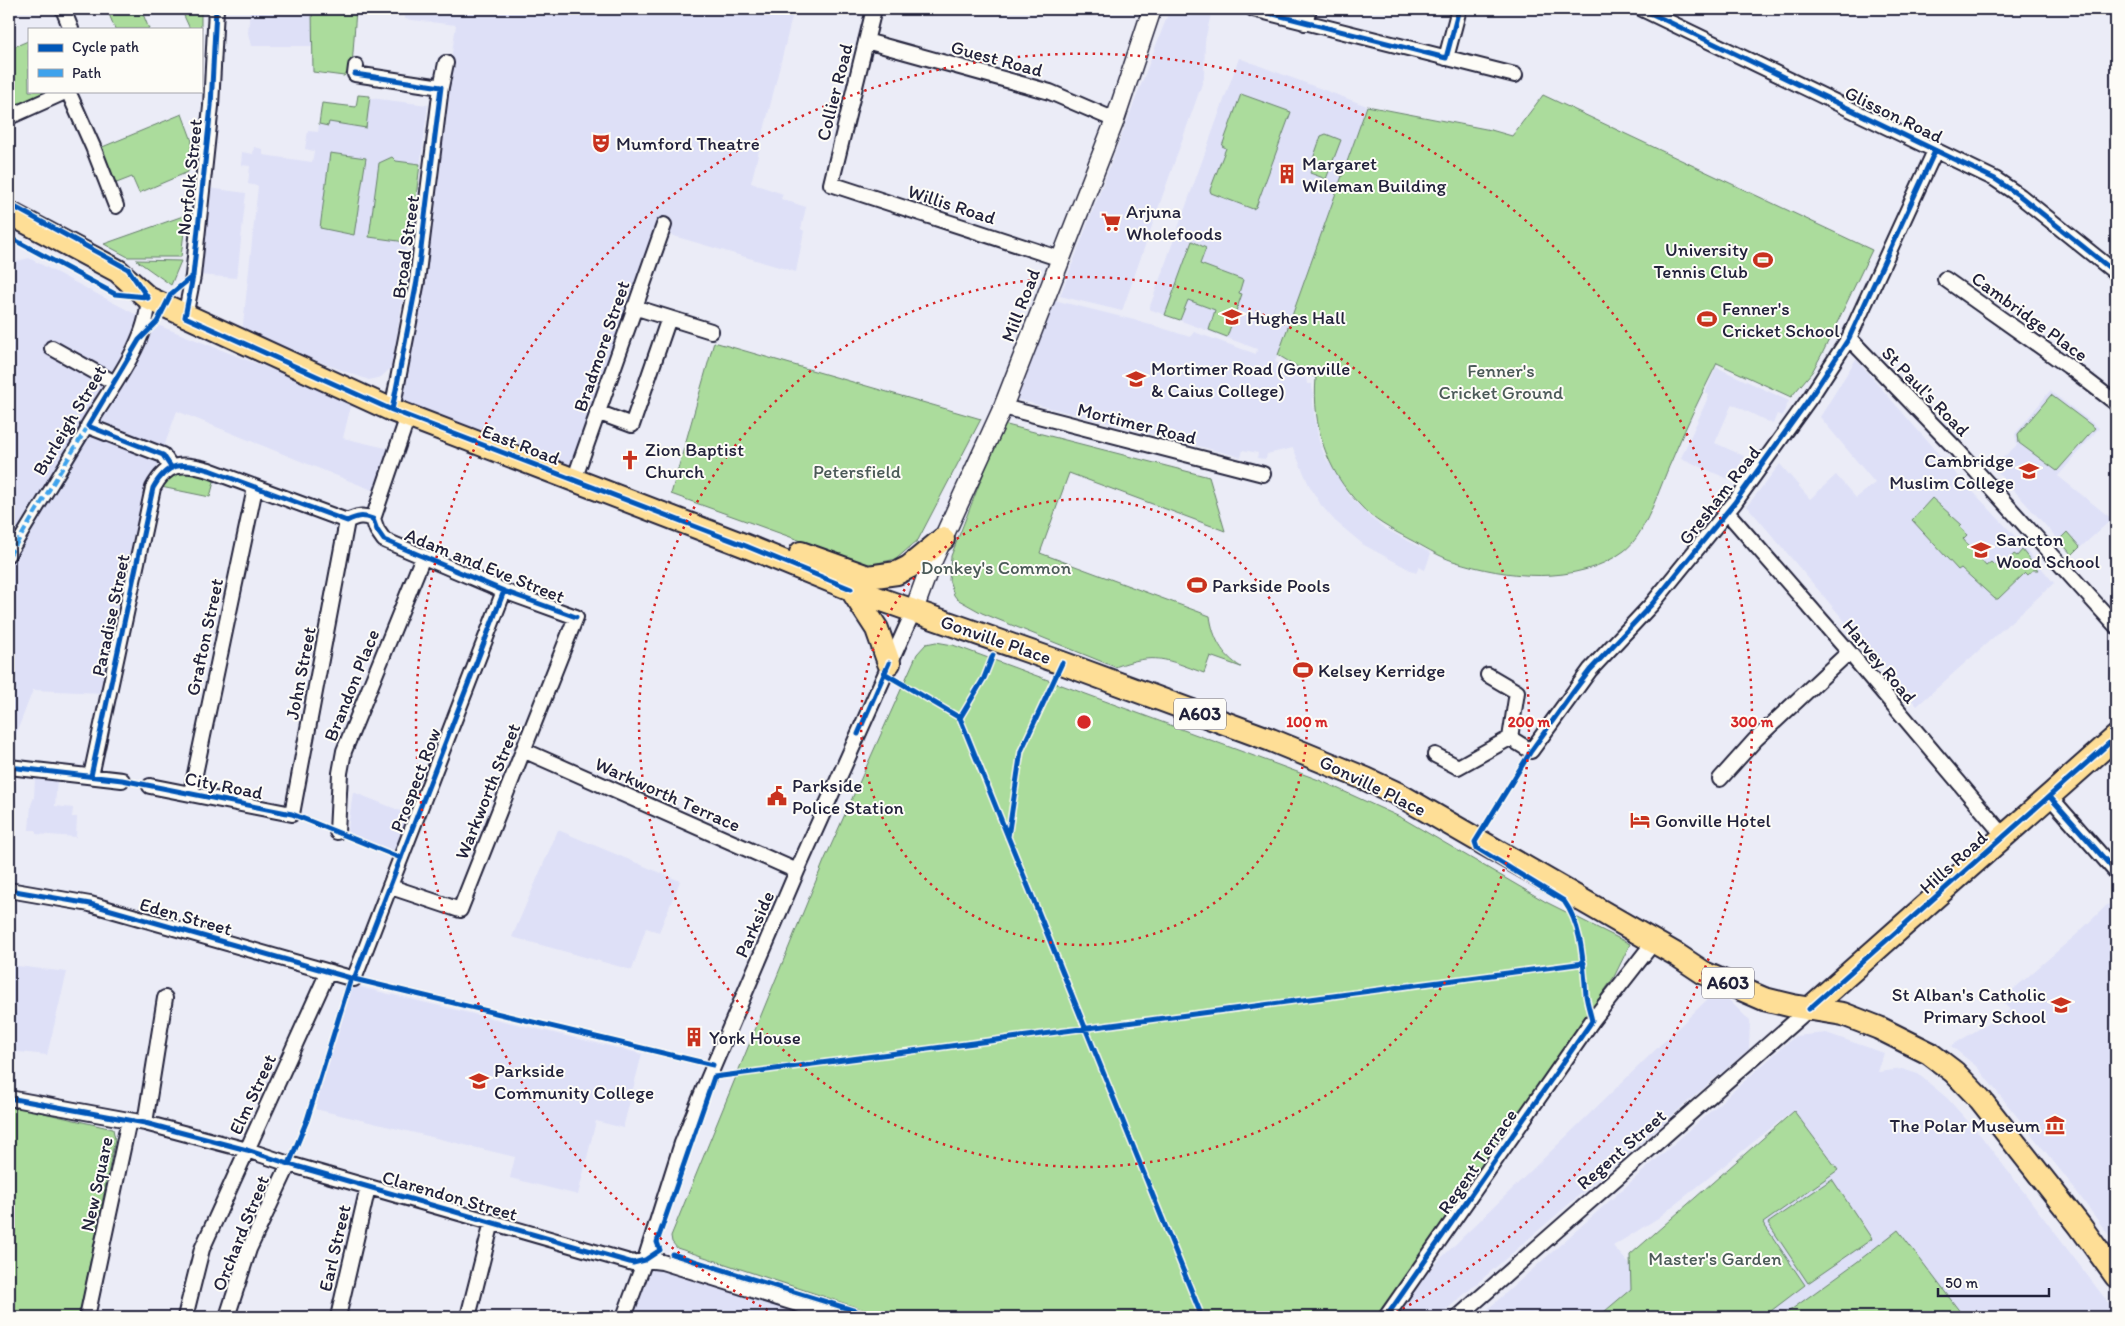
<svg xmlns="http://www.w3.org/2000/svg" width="2125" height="1326" font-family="Itim,sans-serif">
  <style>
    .built { fill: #dee0f7; fill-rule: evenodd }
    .green { fill: #abdc9c; stroke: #667f6c }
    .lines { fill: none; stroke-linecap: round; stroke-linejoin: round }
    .pedestrian-casing { stroke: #22223b; stroke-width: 14 }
    .minor-casing { stroke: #22223b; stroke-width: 18 }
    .tertiary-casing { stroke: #22223b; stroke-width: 21 }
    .primary-casing { stroke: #22223b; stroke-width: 26 }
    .pedestrian { stroke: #fdfcf7; stroke-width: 10 }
    .minor { stroke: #fdfcf7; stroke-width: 14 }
    .tertiary { stroke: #fdfcf7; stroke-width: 18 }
    .primary { stroke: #fede96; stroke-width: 22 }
    .quiet { stroke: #3ea2ec; stroke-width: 4; stroke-dasharray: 8 4; stroke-linecap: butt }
    .cycleway-casing { stroke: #fdfcf7; stroke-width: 8 }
    .cycleway { stroke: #0057b8; stroke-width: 5 }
    .ring { fill: none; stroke: #d62828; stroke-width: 2.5; stroke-dasharray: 2.5 5 }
    .labels { text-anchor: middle; stroke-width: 4; stroke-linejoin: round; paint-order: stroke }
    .shield { fill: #fdfcf7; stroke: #646373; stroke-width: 1 }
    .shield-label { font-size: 18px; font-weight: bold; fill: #22223b }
    .street-label { font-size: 19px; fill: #22223b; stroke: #fdfcf7 }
    .poi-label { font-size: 19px; fill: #22223b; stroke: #fdfcf7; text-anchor: start }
    .park-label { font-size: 19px; fill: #4b5a58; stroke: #fdfcf7 }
    .centre { fill: #d62828; stroke: #fdfcf7; stroke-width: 2.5 }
    .ring-label { font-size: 15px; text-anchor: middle; font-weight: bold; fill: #d62828; stroke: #fdfcf7; stroke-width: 4; stroke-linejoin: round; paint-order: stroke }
  </style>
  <rect width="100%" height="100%" fill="#ebecf7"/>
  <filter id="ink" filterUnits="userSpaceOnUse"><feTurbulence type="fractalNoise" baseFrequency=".02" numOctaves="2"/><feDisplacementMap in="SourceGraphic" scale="10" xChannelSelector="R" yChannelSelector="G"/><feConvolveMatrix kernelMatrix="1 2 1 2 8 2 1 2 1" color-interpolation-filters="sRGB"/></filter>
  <g filter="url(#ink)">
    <!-- built -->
    <path class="built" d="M250,9h62l2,37h-63l-3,-13z
      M404,9h390l-43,174 32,11 -2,5 25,8 -5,22 3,2 -8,41 -139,-41 -86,240 -173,-70 19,-108 39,-268 -52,-6z
      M1170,9h42l-7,32 -1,37 -82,233 -62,-15z
      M1217,9h32l-2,7z
      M1239,58l128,48 -92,256 31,16 1,6h5l2,27 5,30 7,17 23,37 22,23 15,11 45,24 -6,17 -6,-3 -3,6 -52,-28 -29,-24 -14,-16 -12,-20 -16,-37 -26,6 -1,5 -9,-1 1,-5 -15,-3 -2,7 -226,-58 39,-99 92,23 44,14 4,-5 62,22 1,-5 -108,-40z
      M358,95l12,1v2l58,7 -17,134 -5,3 -1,10 4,7 -17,108 -11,10 -12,3 -127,-46 16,-148 -10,-2 2,-18 -9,-1 1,-13 11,2 1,-7 9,2v6l49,7 2,-11 -9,-2 3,-18 10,1 4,-29 34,4z
      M208,188l38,5 -9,85 -39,-3z
      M29,258l121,64 202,79 -9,37 47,11 -13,43 -200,-81 -27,74 -17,54 -30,154 -70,-3 -24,62v-489z
      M1856,359l92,106 64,68 42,50 -137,123 -170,-200 33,-42 30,35 26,-24 20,23 19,-15 -55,-66z
      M1716,367l73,34 -7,15 -5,-2 -4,10 -41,-20 -17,39 29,13 -7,15 -5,-1 -4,9 -47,-21 28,-63 -4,-2z
      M2050,391l49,37 -41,48 54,43 -40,36 -79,-88 24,-22 -2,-11z
      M35,779l22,1 -2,26 18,2 -1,9h5l-1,20 -40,-3v-4h-7l2,-25 3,-8z
      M353,792l58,23 -15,39 -49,-19z
      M558,830l122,51 -21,51 -13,-4 -14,42 -120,-33z
      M2108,904l8,10v331l-51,-69 -88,-109 -26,-21 59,-36 -9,-10 75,-65z
      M9,965l58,7 -20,83 -38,-4z
      M351,985l291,69 -19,74 -27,-7 -18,74 -68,-17 5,-21 -200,-48z
      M1718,989l32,32 -1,28 -311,268h-51l47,-52z
      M1826,1033l58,20 -6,19 24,-3 16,5 29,24 34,38 135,177v4h-584l4,-3 -2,-2 -6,5h-49l316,-281zM1799,1106l-169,149v10l-17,-19 45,-28z
      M648,1267h3l164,50h-185z"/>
    <!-- green -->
    <path class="green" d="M107,9h34l8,20h-34z
      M181,9h20v20h-11z
      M312,9h44l-4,58 -8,9 -31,-4z
      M28,41l1,50h20l-40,18v-60z
      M1241,94l50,18 -35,95 -3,2 -42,-16 -1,-3 16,-42 -4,-2z
      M358,95l12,1 -4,32 -37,-6 -1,4 -9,-2 3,-21 34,4z
      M1543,95l329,155 -49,102 -11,20 -21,25 -74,-34c-16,32 -32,65 -46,99 -11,24 -26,74 -47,89 -47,35 -118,27 -171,10 -15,-5 -30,-15 -44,-22 -18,-10 -35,-18 -49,-34 -34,-35 -48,-79 -44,-127l-38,-23 89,-249 124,24 21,6z
      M182,114l10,27 -4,31 -49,21 -7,-16 -18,7 -14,-36z
      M1326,134l15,6 -15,39 -16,-6 4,-9 -1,-5 8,-23z
      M330,153l36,5 -12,77 -34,-7z
      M392,157l4,4 24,3 -9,75 -5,3 -37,-5 10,-74z
      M186,215l-5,42h-53l-24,-13z
      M1192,241l14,7 -6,16 43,16 -4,13 3,1 -15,43 -18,-7 6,-20 -27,-10 -8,20 -15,-5z
      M136,260l45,1 -10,24z
      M714,342l267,77 -63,121 -22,19 -28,6 -197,-71z
      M2051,395l44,33 -38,43 -38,-28 -1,-9z
      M1003,424l206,53 16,54 -156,-58 -29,80 170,63c3,22 12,39 31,51l-31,-11 -6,17c-39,-14 -48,-21 -89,-6l-133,-54 -25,-14 -3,-4 -5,-15 2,-24z
      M188,470l27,8 -5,19 -49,-10 11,-15z
      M1932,498l30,27 -2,2 7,8 -4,4 23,27 5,-4 3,3 1,-1 7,6 7,-4 -1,-5 6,-7 3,2 5,-6 16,20h-5l-6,5 -2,-2 -27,26h-3l-34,-31 -3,2 -46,-50z
      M2067,532l13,15 -8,8 -13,-15z
      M936,642l17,3 366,135 83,38 144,84 84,42 -16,33 -176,251 -42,66 -21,23h-489l-209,-69 -5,-6 -1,-6 153,-375 93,-207 9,-10z
      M9,1105l104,24 2,10 -36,178h-70z
      M1794,1111l44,59 -75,53 42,62 -42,32h-165l33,-28 -1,-34z
      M1832,1179l40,60 -64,44 -40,-60z
      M1898,1230l66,87h-183l76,-55z"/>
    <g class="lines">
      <defs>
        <path id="pedestrian" d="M9,556l79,-130"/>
        <path id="minor" d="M63,9l8,20
          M874,9l-43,175 230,75
          M1253,9l262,66
          M1642,9l353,170 25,17 96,77
          M1305,23l4,-14
          M866,41l184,51 65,28
          M1446,58l13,-49
          M356,66l-1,8 86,13
          M68,91l25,56 23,59
          M9,117l58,-26
          M1945,279l123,87 48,37
          M148,298c2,42 -40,93 -60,128l75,29 8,12
          M634,307l77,24
          M185,317l8,-41 18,-170 5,-97
          M1849,338l109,113 158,175
          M52,348l63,35
          M1003,407l260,67
          M392,410l25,-129 24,-194 5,-24
          M597,412l35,13 37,-107
          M574,480l90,-255
          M1726,511l123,141 155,184
          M373,519l35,-103
          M1510,738l21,13 59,-81 62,-66 83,-102 77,-107 37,-57 86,-187
          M523,750l274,121
          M1435,755l23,12 52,-29 7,-46 -29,-17
          M9,767l113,13
          M91,776l62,-288c14,-26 29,-26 56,-18l138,51c10,-5 16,-6 26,-2l4,11 7,10 120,51 72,26 -116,293 -69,-23
          M1720,779l35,-39 94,-88
          M150,786l142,28 55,-293
          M191,793l64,-305
          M2050,797l66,75
          M337,832l3,-59 4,-22 79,-194
          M9,890l81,14 264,75 150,-388
          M9,1098l136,25 102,27 42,14 344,99 12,-3 17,2 177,55
          M145,1123l20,-125
          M87,1317l42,-197
          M185,1317l17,-68 126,-277
          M227,1317l22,-68 40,-85
          M338,1317l30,-130
          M468,1317l24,-95
          M624,1317l21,-57 37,-117 23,-57 92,-215 117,-261
          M1386,1317l206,-296 61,-78
          M1458,1317l351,-308"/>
        <path id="tertiary" d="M914,610l15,-41 74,-162 112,-287 37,-111"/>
        <path id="primary" d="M9,213l109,58 30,27 244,112 354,136 105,43 211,74 209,77 95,39 32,15 279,161 27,18 60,26 29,7 50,8 36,14 50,25 25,19 26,27 100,127 36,50
          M801,553l67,24 29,-4 12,-6 34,-28
          M851,589l26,40 12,34
          M1809,1009l307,-272"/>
      </defs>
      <!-- pedestrian casing -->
      <use href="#pedestrian" class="pedestrian-casing"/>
      <!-- minor casing -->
      <use href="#minor" class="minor-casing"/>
      <!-- tertiary casing -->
      <use href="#tertiary" class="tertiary-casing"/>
      <!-- primary casing -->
      <use href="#primary" class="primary-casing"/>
      <!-- pedestrian -->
      <use href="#pedestrian" class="pedestrian"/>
      <!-- minor -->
      <use href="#minor" class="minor"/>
      <!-- tertiary -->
      <use href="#tertiary" class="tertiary"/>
      <!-- primary -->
      <use href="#primary" class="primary"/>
      <!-- quiet -->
      <path class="quiet" d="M9,556l79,-130"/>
      <defs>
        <path id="cycleway" d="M216,9l-5,97 -18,170 -8,41 207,93 354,136 105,43
          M1253,9l193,49 13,-49
          M1642,9l353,170 25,17 96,77
          M355,74l86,13 -24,194 -25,129
          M9,204l119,65 20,29
          M9,237l106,57 31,3
          M171,467l-8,-12 -75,-29 51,-86 18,-18 14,-28 22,-18
          M884,673l76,45 242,599
          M960,718l24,-40 9,-23
          M858,734l31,-71
          M9,767l113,13 170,34 109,44
          M91,776l62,-288c14,-26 29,-26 56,-18l138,51c10,-5 16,-6 26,-2l4,11 7,10 120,51 72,26
          M2050,797l66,75
          M1008,837l13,-86 41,-88
          M9,890l81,14 264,75 359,86
          M354,979l150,-388
          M1809,1009l307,-272
          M9,1098l136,25 102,27 42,14 344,99 12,-3 15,-10 -3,-8 57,-165 870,-114
          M289,1164l18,-44 44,-142
          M672,1254l203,63
          M1386,1317l206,-296c-2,-9 -5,-18 -6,-26 -3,-31 -3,-68 -22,-94l-87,-53 -2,-6 56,-91 43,-60 16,-21 62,-66 83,-102 77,-107 37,-57 86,-187"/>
      </defs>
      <!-- cycleway casing -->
      <use href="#cycleway" class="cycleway-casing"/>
      <!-- cycleway -->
      <use href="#cycleway" class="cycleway"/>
    </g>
  </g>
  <!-- distance rings -->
  <g class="ring">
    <circle cx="1084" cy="722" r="223"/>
    <circle cx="1084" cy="722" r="445"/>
    <path d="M781 1317A668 668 0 1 1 1387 1317"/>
  </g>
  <!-- icons -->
  <defs>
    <symbol id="theatre-bare" viewBox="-9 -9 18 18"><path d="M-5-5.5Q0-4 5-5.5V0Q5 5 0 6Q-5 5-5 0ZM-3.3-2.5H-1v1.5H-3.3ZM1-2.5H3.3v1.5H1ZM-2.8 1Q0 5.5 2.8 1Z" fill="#c8321e" stroke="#fdfcf7" stroke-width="2.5" paint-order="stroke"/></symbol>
    <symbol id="building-bare" viewBox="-9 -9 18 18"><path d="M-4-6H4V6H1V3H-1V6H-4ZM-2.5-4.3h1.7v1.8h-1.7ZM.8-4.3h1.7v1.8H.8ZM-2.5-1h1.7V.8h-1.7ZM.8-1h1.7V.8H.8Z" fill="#c8321e" stroke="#fdfcf7" stroke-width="2.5" paint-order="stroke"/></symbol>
    <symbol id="supermarket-bare" viewBox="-9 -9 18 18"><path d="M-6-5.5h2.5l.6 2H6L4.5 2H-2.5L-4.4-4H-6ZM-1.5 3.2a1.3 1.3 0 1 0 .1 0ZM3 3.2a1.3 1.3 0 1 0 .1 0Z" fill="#c8321e" stroke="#fdfcf7" stroke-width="2.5" paint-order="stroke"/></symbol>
    <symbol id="stadium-bare" viewBox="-9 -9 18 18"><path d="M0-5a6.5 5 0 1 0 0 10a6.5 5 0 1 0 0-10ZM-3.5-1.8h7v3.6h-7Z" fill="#c8321e" stroke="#fdfcf7" stroke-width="2.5" paint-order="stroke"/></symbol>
    <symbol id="university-bare" viewBox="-9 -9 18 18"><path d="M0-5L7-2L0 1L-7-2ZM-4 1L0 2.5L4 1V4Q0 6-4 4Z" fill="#c8321e" stroke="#fdfcf7" stroke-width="2.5" paint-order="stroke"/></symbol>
    <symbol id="church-bare" viewBox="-9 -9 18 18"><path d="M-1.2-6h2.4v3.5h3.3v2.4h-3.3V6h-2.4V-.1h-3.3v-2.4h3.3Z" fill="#c8321e" stroke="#fdfcf7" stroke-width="2.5" paint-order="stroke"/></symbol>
    <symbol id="school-bare" viewBox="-9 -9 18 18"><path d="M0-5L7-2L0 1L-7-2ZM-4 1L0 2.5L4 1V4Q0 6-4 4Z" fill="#c8321e" stroke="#fdfcf7" stroke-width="2.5" paint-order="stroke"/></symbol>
    <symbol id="civic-bare" viewBox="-9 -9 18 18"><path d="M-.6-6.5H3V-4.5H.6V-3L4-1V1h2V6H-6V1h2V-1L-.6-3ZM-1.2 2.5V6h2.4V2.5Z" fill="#c8321e" stroke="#fdfcf7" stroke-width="2.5" paint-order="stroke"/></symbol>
    <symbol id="hotel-bare" viewBox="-9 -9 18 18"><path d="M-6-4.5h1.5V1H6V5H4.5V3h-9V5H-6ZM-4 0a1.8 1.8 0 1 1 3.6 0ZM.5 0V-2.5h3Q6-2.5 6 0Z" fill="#c8321e" stroke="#fdfcf7" stroke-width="2.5" paint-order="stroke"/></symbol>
    <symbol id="museum-bare" viewBox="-9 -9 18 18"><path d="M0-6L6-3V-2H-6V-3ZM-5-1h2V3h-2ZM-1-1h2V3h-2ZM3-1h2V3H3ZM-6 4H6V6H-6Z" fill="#c8321e" stroke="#fdfcf7" stroke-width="2.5" paint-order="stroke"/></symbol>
  </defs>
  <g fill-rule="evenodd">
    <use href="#theatre-bare" x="587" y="129" width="28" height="28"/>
    <use href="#building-bare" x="1273" y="160" width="28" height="28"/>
    <use href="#supermarket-bare" x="1097" y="208" width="28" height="28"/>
    <use href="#stadium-bare" x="1749" y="246" width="28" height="28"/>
    <use href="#university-bare" x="1218" y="303" width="28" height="28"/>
    <use href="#stadium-bare" x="1693" y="305" width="28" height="28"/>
    <use href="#university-bare" x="1122" y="365" width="28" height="28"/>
    <use href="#church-bare" x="616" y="446" width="28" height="28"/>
    <use href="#university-bare" x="2015" y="457" width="28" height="28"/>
    <use href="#school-bare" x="1967" y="536" width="28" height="28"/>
    <use href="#stadium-bare" x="1183" y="571" width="28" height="28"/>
    <use href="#stadium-bare" x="1289" y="656" width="28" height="28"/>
    <use href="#civic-bare" x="763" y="782" width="28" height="28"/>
    <use href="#hotel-bare" x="1626" y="806" width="28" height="28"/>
    <use href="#school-bare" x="2047" y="991" width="28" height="28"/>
    <use href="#building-bare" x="680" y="1023" width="28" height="28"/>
    <use href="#school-bare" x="465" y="1067" width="28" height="28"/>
    <use href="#museum-bare" x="2041" y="1111" width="28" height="28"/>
  </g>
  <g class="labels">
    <!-- shield labels -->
    <g class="shield">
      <rect x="1174" y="698.5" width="52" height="31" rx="4"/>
      <rect x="1702" y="967.5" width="52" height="31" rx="4"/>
    </g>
    <g class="shield-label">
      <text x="1200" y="720">A603</text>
      <text x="1728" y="989">A603</text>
    </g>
    <!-- street labels -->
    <g class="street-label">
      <text transform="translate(997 58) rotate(15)" y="7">Guest Road</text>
      <text transform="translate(834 92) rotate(-76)" y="7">Collier Road</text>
      <text transform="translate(1894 114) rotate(26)" y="7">Glisson Road</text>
      <text transform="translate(189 177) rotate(-84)" y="7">Norfolk Street</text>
      <text transform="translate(952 204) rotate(18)" y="7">Willis Road</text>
      <text transform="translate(405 247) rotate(-82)" y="7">Broad Street</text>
      <text transform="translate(1020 305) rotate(-69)" y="7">Mill Road</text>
      <text transform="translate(2030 316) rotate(36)" y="7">Cambridge Place</text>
      <text transform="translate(601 346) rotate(-71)" y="7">Bradmore Street</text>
      <text transform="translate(1926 391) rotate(46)" y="7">St Paul's Road</text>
      <text transform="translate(69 420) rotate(-59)" y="7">Burleigh Street</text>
      <text transform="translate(1137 423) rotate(14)" y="7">Mortimer Road</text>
      <text transform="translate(521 444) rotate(21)" y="7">East Road</text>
      <text transform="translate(1719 495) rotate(-52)" y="7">Gresham Road</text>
      <text transform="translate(485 565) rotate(22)" y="7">Adam and Eve Street</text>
      <text transform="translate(110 615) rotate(-78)" y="7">Paradise Street</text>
      <text transform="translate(204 637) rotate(-78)" y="7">Grafton Street</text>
      <text transform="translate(996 639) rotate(19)" y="7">Gonville Place</text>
      <text transform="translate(1880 661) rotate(50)" y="7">Harvey Road</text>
      <text transform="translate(300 673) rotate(-79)" y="7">John Street</text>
      <text transform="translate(351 685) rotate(-68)" y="7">Brandon Place</text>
      <text transform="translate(415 780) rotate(-69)" y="7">Prospect Row</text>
      <text transform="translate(224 785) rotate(11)" y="7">City Road</text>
      <text transform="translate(1373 785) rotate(26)" y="7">Gonville Place</text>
      <text transform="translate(487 791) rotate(-68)" y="7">Warkworth Street</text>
      <text transform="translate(668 794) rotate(24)" y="7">Warkworth Terrace</text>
      <text transform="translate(1953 862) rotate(-42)" y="7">Hills Road</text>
      <text transform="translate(186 916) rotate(16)" y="7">Eden Street</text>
      <text transform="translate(754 924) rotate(-66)" y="7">Parkside</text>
      <text transform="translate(252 1094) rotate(-65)" y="7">Elm Street</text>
      <text transform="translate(1621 1149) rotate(-41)" y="7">Regent Street</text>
      <text transform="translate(1477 1161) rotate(-55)" y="7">Regent Terrace</text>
      <text transform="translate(96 1184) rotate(-78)" y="7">New Square</text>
      <text transform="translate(450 1195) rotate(16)" y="7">Clarendon Street</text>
      <text transform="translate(240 1233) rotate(-68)" y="7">Orchard Street</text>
      <text transform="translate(334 1248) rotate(-77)" y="7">Earl Street</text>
    </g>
    <!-- poi labels -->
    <g class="poi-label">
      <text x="616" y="150">Mumford Theatre</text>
      <text x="1302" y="170">Margaret<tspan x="1302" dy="22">Wileman Building</tspan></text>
      <text x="1126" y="218">Arjuna<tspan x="1126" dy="22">Wholefoods</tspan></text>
      <text x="1748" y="256" text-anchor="end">University<tspan x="1748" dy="22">Tennis Club</tspan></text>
      <text x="1722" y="315">Fenner's<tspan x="1722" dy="22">Cricket School</tspan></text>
      <text x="1247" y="324">Hughes Hall</text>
      <text x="1151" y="375">Mortimer Road (Gonville<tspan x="1151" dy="22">&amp; Caius College)</tspan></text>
      <text x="645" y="456">Zion Baptist<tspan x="645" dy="22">Church</tspan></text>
      <text x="2014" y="467" text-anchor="end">Cambridge<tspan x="2014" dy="22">Muslim College</tspan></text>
      <text x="1996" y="546">Sancton<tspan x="1996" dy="22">Wood School</tspan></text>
      <text x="1212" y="592">Parkside Pools</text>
      <text x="1318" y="677">Kelsey Kerridge</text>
      <text x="792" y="792">Parkside<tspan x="792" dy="22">Police Station</tspan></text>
      <text x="1655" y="827">Gonville Hotel</text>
      <text x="2046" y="1001" text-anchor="end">St Alban's Catholic<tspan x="2046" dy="22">Primary School</tspan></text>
      <text x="709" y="1044">York House</text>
      <text x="494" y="1077">Parkside<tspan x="494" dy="22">Community College</tspan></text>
      <text x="2040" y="1132" text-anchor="end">The Polar Museum</text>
    </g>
    <!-- park labels -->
    <g class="park-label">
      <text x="1501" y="377">Fenner's<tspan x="1501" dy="22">Cricket Ground</tspan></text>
      <text x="857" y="478">Petersfield</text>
      <text x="996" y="574">Donkey's Common</text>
      <text x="1715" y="1265">Master's Garden</text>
    </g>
  </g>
  <circle cx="1084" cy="722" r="8" class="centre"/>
  <g class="ring-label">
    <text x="1307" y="727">100 m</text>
    <text x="1529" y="727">200 m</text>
    <text x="1752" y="727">300 m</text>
  </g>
  <!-- margin -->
  <rect width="2125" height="1326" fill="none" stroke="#fdfcf7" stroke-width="30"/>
  <rect x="15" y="15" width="2095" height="1296" fill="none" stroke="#22223b" stroke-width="2" filter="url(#ink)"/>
  <!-- legend -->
  <rect x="28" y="28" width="175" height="65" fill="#fdfcf7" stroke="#a5a5ac"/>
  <rect x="38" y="44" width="25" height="8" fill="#0057b8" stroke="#a5a5ac"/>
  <text x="72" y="52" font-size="15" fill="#22223b">Cycle path</text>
  <rect x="38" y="69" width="25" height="8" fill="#3ea2ec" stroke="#a5a5ac"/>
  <text x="72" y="78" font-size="15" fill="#22223b">Path</text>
  <!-- scale -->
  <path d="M1938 1288v8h111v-8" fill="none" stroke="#22223b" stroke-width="2.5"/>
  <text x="1945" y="1288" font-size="15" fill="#22223b" stroke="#fdfcf7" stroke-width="4" paint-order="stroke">50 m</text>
</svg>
